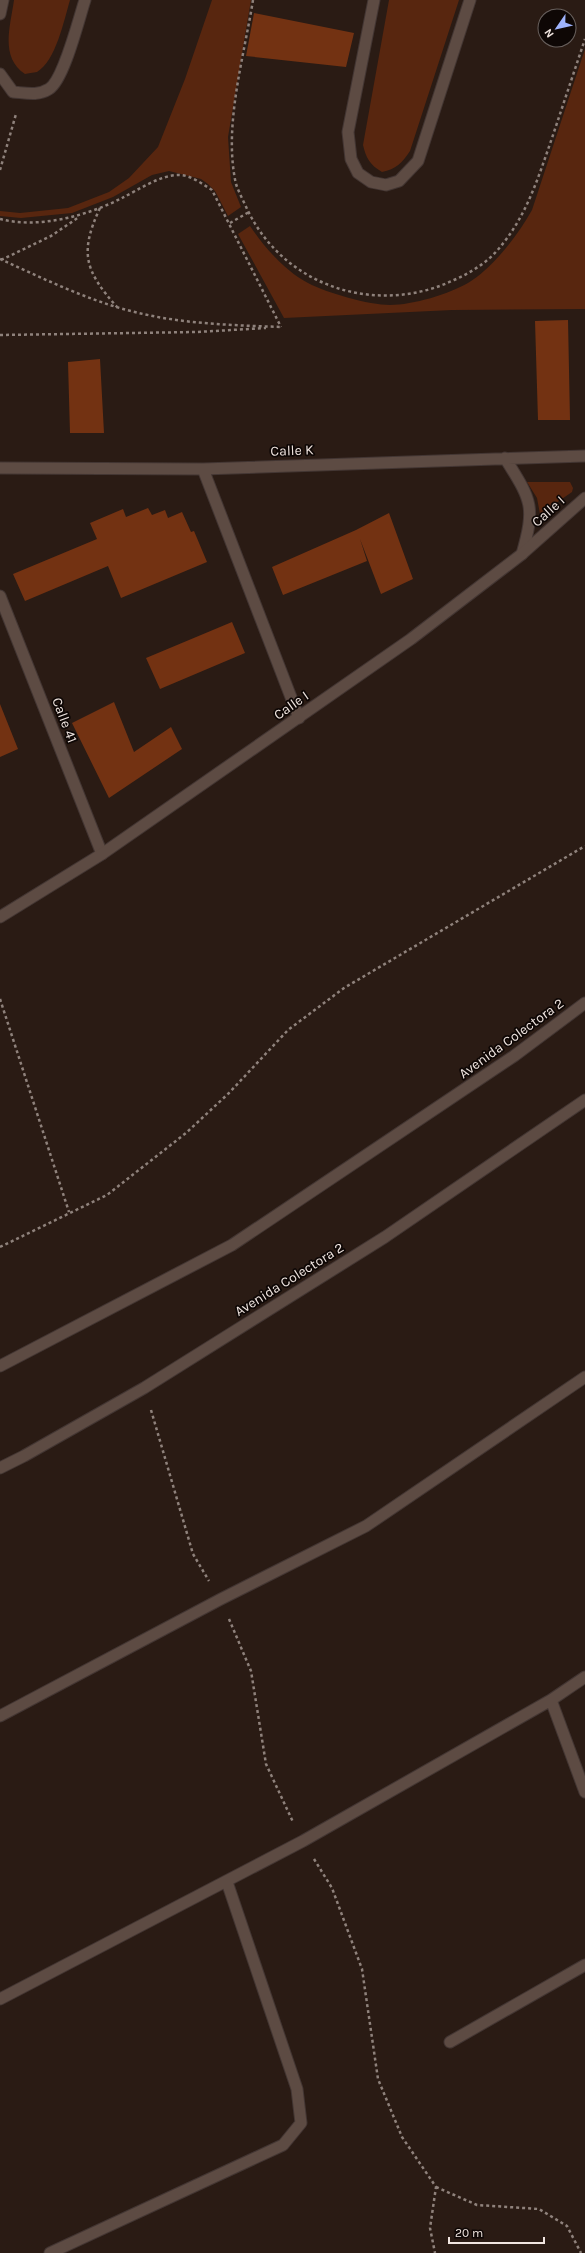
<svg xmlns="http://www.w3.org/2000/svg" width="585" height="2253" font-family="Karla,sans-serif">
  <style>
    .green { fill: #58260f }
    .building { fill: #733212 }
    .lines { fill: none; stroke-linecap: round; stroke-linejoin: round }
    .minor-casing { stroke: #433633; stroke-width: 13 }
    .tertiary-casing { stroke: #433633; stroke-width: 13 }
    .path { stroke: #8f827c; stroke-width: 2.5; stroke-dasharray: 3 3; stroke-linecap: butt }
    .minor { stroke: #5d4b43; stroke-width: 11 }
    .tertiary { stroke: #5d4b43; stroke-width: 11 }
    .labels { text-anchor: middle; stroke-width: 3.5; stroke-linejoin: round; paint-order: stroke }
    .street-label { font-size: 14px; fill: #f0e5e0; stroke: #0e0705 }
  </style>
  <rect width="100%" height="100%" fill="#2a1b14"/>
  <!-- green -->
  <path class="green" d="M14,0h56c-6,20 -14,61 -33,72 -4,1 -9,1 -12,2 -25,-17 -15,-46 -11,-74z
    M212,0h39l-23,137 3,45 10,25 -13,9 -13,-25 -7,-7 -7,-5 -32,-8 -17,4 -39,22 -41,16 -51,5 -21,-2v-5l20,2 48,-5 41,-16 20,-14 29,-31 27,-68z
    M389,0h70l-49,151c-8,12 -14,18 -28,21 -12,-7 -16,-14 -19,-27z
    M585,49v260l-133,1 -168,8 -46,-84 12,-8c15,22 35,45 58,57 19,10 61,22 82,22 23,0 59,-11 78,-22 25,-15 50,-48 64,-73z
    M527,482h43l3,6 -1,4 -32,22 -3,-16z"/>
  <!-- building -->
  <path class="building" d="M254,13l100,20 -8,34 -100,-11z
    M568,320l2,100h-32l-3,-99z
    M100,359l4,74h-34l-2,-71z
    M148,508l4,7 13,-5 3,8 14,-6 9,20 3,-1 13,31 -86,36 -13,-32 -83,35 -12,-27 84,-35 -7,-16 33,-14 3,8z
    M389,513l24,66 -32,15 -21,-55 7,22 -84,34 -11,-28 84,-37z
    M232,622l13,31 -85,36 -14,-31z
    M114,702l20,50 37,-25 11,22 -73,49 -37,-75z
    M0,704l18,45 -18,8z"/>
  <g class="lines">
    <defs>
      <path id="minor" d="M374,0l-26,132 3,27 7,14 13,9 15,3 13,-4 19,-20 52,-161
        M0,14l3,-14
        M0,74l13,18c13,1 25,4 36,-3 15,-9 30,-71 36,-89
        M505,458c26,42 31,47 17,96
        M0,468l203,1 382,-13
        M203,469l96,249
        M0,596l102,258
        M551,1700l34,92
        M0,1716l221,-117 145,-73 219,-149
        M0,1999l303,-158 248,-141 34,-23
        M450,2042l135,-77
        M50,2253l233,-108 18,-22 -4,-34 -70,-207"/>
      <path id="tertiary" d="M0,917l102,-63 309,-215 111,-85 63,-56
        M0,1366l232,-121 282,-189 71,-53
        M0,1468l24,-12 120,-68 241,-151 200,-137"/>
    </defs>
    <!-- minor casing -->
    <use href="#minor" class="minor-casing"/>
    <!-- tertiary casing -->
    <use href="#tertiary" class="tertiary-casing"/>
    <!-- path -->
    <path class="path" d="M253,0c-9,57 -30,127 -17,184 3,9 8,18 12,27 38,77 130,105 206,69 14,-6 27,-14 38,-24 33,-34 45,-75 60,-118 11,-33 22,-66 33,-99
      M0,170l16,-56
      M100,208c-21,45 -15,63 17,99
      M0,219c38,10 87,-3 122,-21 16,-8 38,-23 57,-23 12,0 23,9 33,15l69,137
      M230,223l19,-11
      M0,259c40,18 85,40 127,51 51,14 102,15 154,17
      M1,260l50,-24 28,-19
      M0,335l197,-3 69,-4
      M0,999l69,213
      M0,1247l107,-52 79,-62 43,-40 59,-63 56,-42 241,-142
      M151,1410l42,144 16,27
      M229,1619l22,52 15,93 27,58
      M314,1859l18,29 30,81 16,110 24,58 34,50 -6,41 5,25
      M436,2187l41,18 62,4 28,17 14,27"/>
    <!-- minor -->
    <use href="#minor" class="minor"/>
    <!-- tertiary -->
    <use href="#tertiary" class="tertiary"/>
  </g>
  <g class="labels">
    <!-- street labels -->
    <g class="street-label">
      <text transform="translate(292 450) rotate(-2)" y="5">Calle K</text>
      <text transform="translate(548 511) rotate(-42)" y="5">Calle I</text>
      <text transform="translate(291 705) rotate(-35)" y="5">Calle I</text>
      <text transform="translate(65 720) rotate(69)" y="5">Calle 41</text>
      <text transform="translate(511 1038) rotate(-36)" y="5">Avenida Colectora 2</text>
      <text transform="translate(289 1279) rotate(-32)" y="5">Avenida Colectora 2</text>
    </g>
  </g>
  <!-- north arrow -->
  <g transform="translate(557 28) rotate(236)"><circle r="19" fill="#0e0705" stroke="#68605d"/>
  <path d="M0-3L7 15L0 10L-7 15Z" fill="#9eb3fd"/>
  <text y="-6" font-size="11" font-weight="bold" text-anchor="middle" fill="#f0e5e0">N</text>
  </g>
  <!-- scale -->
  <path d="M449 2237v6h95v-6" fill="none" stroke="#f0e5e0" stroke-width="2"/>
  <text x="455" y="2237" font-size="12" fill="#f0e5e0" stroke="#0e0705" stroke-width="3" paint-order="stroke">20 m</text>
</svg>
